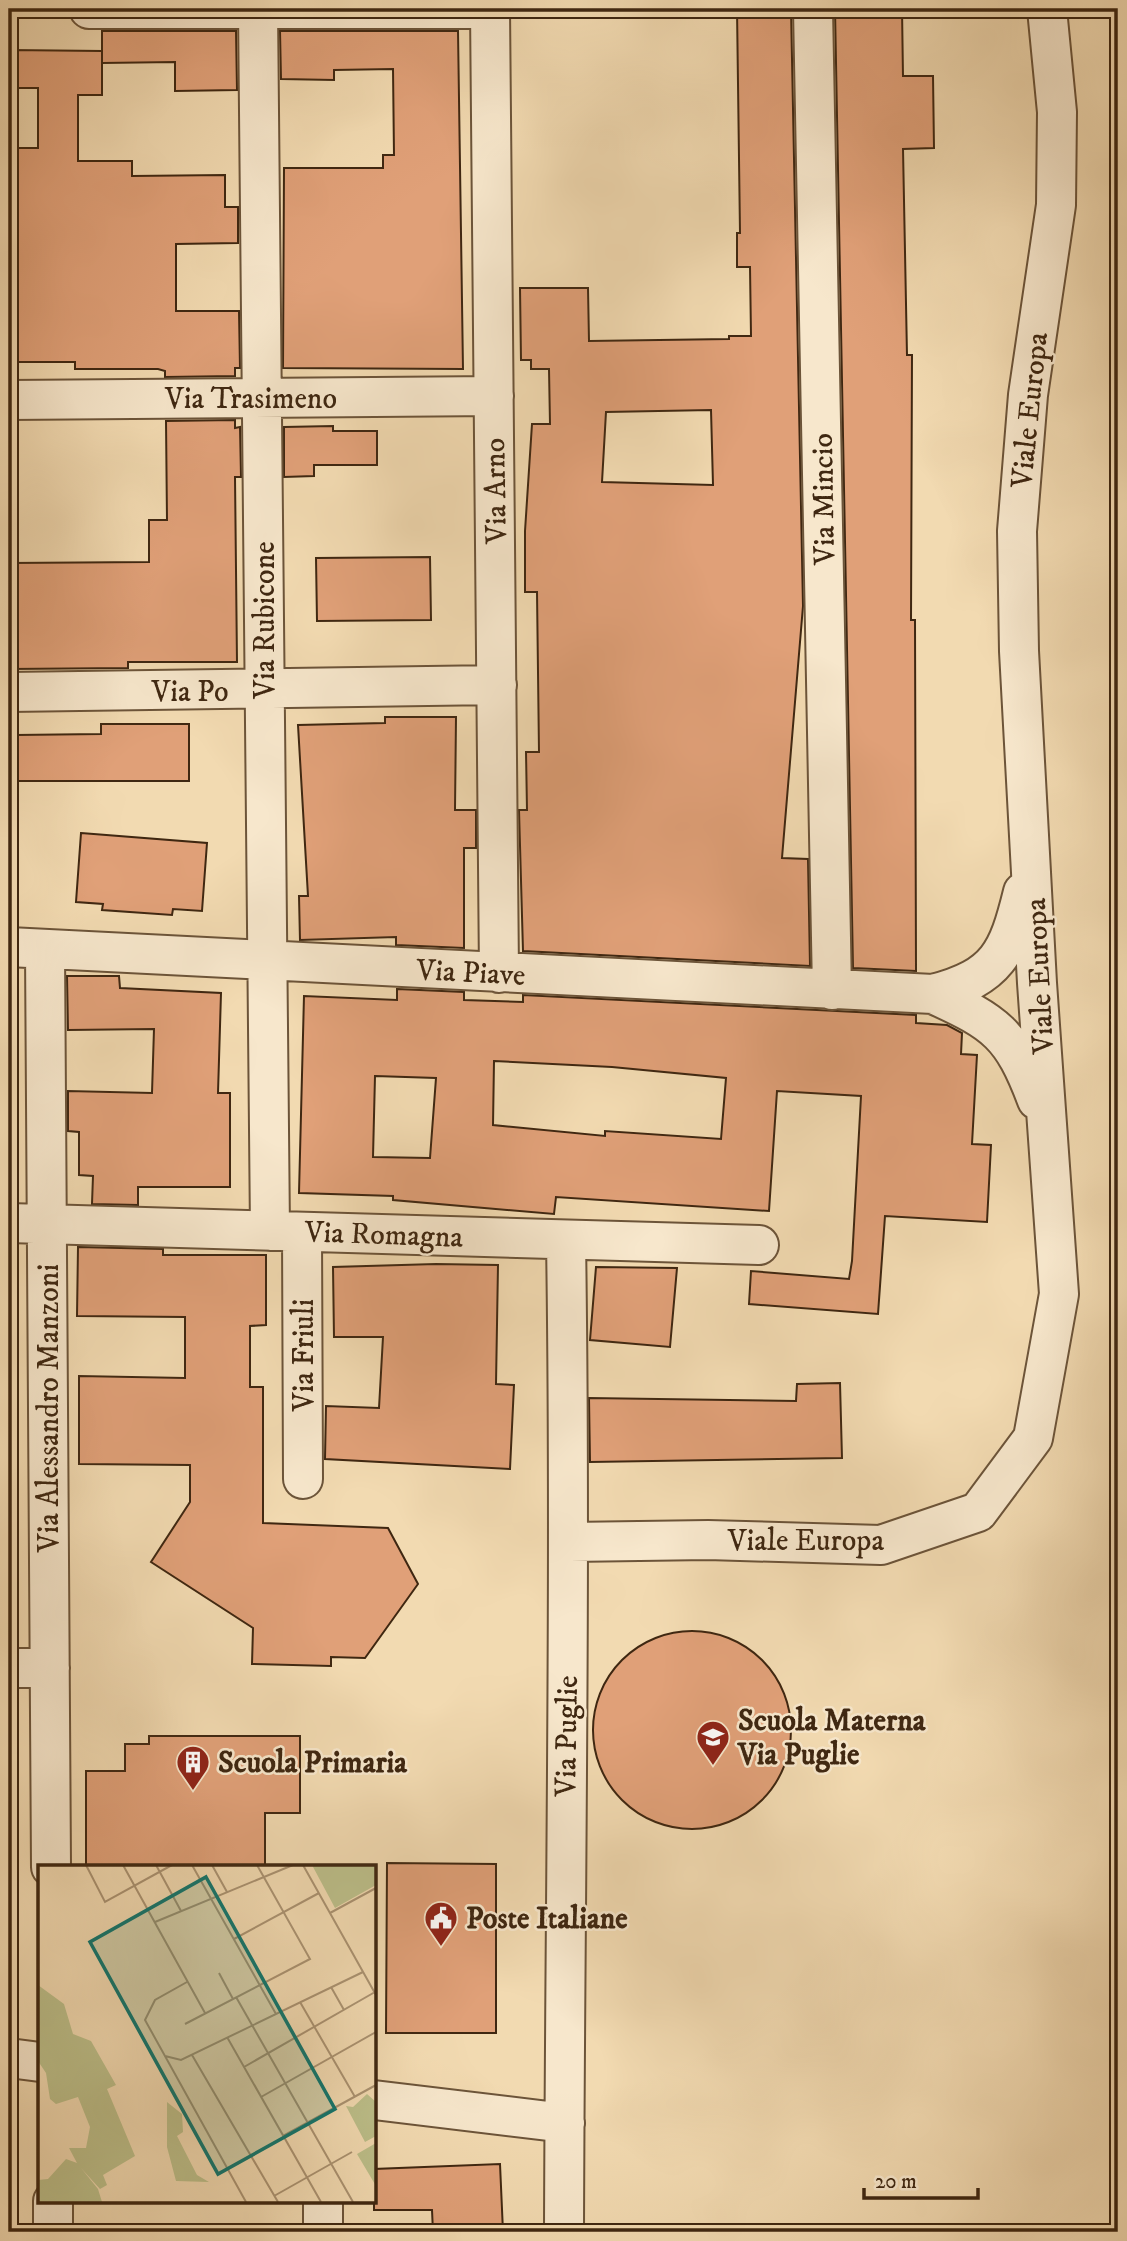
<svg xmlns="http://www.w3.org/2000/svg" width="1127" height="2241" font-family="'IM FELL DW Pica',serif">
  <style>
    .building { fill: #e0a078; stroke: #3f2711; stroke-width: 2; fill-rule: evenodd }
    .lines { fill: none; stroke-linecap: round; stroke-linejoin: round }
    .minor-casing { stroke: #6c5439; stroke-width: 42 }
    .minor { stroke: #f7e7cc; stroke-width: 38 }
    .labels { text-anchor: middle; stroke-width: 5; stroke-linejoin: round; paint-order: stroke }
    .street-label { font-size: 30px; fill: #3f2711; stroke: #f7e7cc }
    .poi-label { font-size: 30px; font-weight: bold; fill: #3f2711; stroke: #f7e7cc; text-anchor: start }
    .inset-road { fill: none; stroke: #aa9271; stroke-width: 2 }
    .view { fill: #0f766e; fill-opacity: 0.15; stroke: #0f766e; stroke-width: 3.5 }
    .inset-edge { fill: none; stroke: #3f2711; stroke-width: 3.5 }
  </style>
  <rect width="100%" height="100%" fill="#f2dab1"/>
  <filter id="stains"><feTurbulence type="fractalNoise" baseFrequency=".00286" numOctaves="4"/><feColorMatrix values="0 0 0 0 .2 0 0 0 0 .09 0 0 0 0 .02 0 0 0 .5 -.17"/></filter>
  <radialGradient id="worn" r=".72"><stop offset=".6" stop-color="#630" stop-opacity="0"/><stop offset="1" stop-color="#630" stop-opacity=".3"/></radialGradient>
  <!-- building -->
  <path class="building" d="M737,9h54l12,597 -21,252 26,1 2,107 -287,-15 -4,-141h8l-1,-58h13l-2,-160h-12v-61l7,-107h18l-1,-55h-18v-9h-10l-1,-72h68l1,53 140,-2v-3h22l-1,-69h-13v-34h3zM711,410l2,75 -111,-3 4,-70z
    M835,9h67l1,67h30l1,72 -31,1 4,206h5l-1,265h4l1,351 -63,-3z
    M102,31h134l1,59 -62,1v-29l-73,1z
    M280,31h178l5,338 -180,-1 1,-200h99v-13h11l-1,-86 -59,1v10l-53,-1z
    M9,50l93,1v44h-24v66h54v15l93,-1v32h13v36l-62,1v67h63l1,57h-5v8l-70,1v-6l-7,-2h-83v-7h-66v-214h29v-60h-29z
    M235,420v8l5,-1 1,50h-6l2,185h-109v6l-119,1v-106l140,-1v-42h18l-1,-99z
    M333,426v5h44v34h-63v11l-30,1v-50z
    M430,557l1,63 -114,1 -1,-63z
    M385,717h71l-1,93h21v38h-12v100l-68,-3v-8l-96,3 -1,-44h9l-10,-171 87,-2z
    M101,724h88v57h-172l-1,-46 85,-1z
    M81,833l126,10 -5,68 -29,-2 -1,6 -70,-5 1,-6 -27,-2z
    M67,976h52l1,12 101,5 -3,100h12v94h-92v18l-46,-1 1,-28 -14,-1v-43l-11,-1v-40l84,2 2,-64 -86,1z
    M397,989l67,3v8l59,2v-7l393,20v8l31,2 15,8 -1,21 16,1 -5,89 19,1 -4,77 -102,-6 -7,98 -129,-10 2,-33 98,8 3,-18 9,-165 -84,-5 -8,120 -213,-14 -2,17 -161,-14v-4l-94,-3 5,-197 93,4zM494,1061l118,6 114,11 -5,61 -116,-8v5l-112,-11zM375,1076l61,2 -6,80 -57,-1z
    M78,1247l85,2v6h103v70l-16,1v61h13v136l125,5 30,56 -53,74 -34,-1v9l-79,-2 1,-36 -102,-66 39,-60v-37l-111,-1v-88l106,2v-61l-108,-1z
    M436,1264l62,1 -2,119 18,1 -4,84 -185,-10 1,-53 53,2 4,-71h-49l-1,-70z
    M596,1267l81,1 -7,79 -80,-7z
    M840,1383l2,75 -252,4 -1,-64 207,3 1,-17z
    M593 1730a99 99 0 1 1 198 0a99 99 0 1 1-198 0Z
    M149,1736h151v77h-35v53h-179v-95h39v-27h24z
    M387,1863l109,1v169h-110z
    M500,2164l3,68h-70l-1,-22h-58v-41z"/>
  <g class="lines">
    <defs>
      <path id="minor" d="M89,9h401
        M258,9l12,1222
        M490,9l9,964
        M813,9l19,981
        M9,400l485,-4
        M9,692l488,-7
        M9,947l924,47c65,-17 75,-41 90,-102
        M45,949l6,918
        M933,994c64,29 79,40 104,106
        M9,1223l750,22
        M302,1232l1,247
        M570,1542l138,-2 173,5 97,-33 55,-74 26,-144 -22,-311 -18,-332 -2,-120 11,-136 28,-190 1,-93 -10,-103
        M9,1668h41
        M9,2058l31,4
        M374,2100l191,23
        M53,2201v31
        M323,2201v31
        M564,2232c1,-331 7,-662 2,-992"/>
    </defs>
    <!-- minor casing -->
    <use href="#minor" class="minor-casing"/>
    <!-- minor -->
    <use href="#minor" class="minor"/>
  </g>
  <!-- icons -->
  <defs>
    <symbol id="school-pin" viewBox="-11 -11 22 30"><path d="M0 17L-7.5 6A9.5 9.5 0 1 1 7.5 6Z" fill="#8f2418" stroke="#f7e7cc"/><path d="M0-5L7-2L0 1L-7-2ZM-4 1L0 2.5L4 1V4Q0 6-4 4Z" fill="#fff"/></symbol>
    <symbol id="building-pin" viewBox="-11 -11 22 30"><path d="M0 17L-7.5 6A9.5 9.5 0 1 1 7.5 6Z" fill="#8f2418" stroke="#f7e7cc"/><path d="M-4-6H4V6H1V3H-1V6H-4ZM-2.5-4.3h1.7v1.8h-1.7ZM.8-4.3h1.7v1.8H.8ZM-2.5-1h1.7V.8h-1.7ZM.8-1h1.7V.8H.8Z" fill="#fff"/></symbol>
    <symbol id="civic-pin" viewBox="-11 -11 22 30"><path d="M0 17L-7.5 6A9.5 9.5 0 1 1 7.5 6Z" fill="#8f2418" stroke="#f7e7cc"/><path d="M-.6-6.5H3V-4.5H.6V-3L4-1V1h2V6H-6V1h2V-1L-.6-3ZM-1.2 2.5V6h2.4V2.5Z" fill="#fff"/></symbol>
  </defs>
  <g fill-rule="evenodd">
    <use href="#school-pin" x="694" y="1718" width="38" height="52"/>
    <use href="#building-pin" x="174" y="1743" width="38" height="52"/>
    <use href="#civic-pin" x="422" y="1899" width="38" height="52"/>
  </g>
  <g class="labels">
    <!-- street labels -->
    <g class="street-label">
      <text x="251" y="408">Via Trasimeno</text>
      <text transform="translate(1029 410) rotate(-84)" y="10">Viale Europa</text>
      <text transform="translate(495 491) rotate(-91)" y="10">Via Arno</text>
      <text transform="translate(823 499) rotate(-91)" y="10">Via Mincio</text>
      <text transform="translate(264 620) rotate(-90)" y="10">Via Rubicone</text>
      <text x="190" y="701">Via Po</text>
      <text transform="translate(471 972) rotate(3)" y="10">Via Piave</text>
      <text transform="translate(1039 976) rotate(-93)" y="10">Viale Europa</text>
      <text transform="translate(384 1234) rotate(2)" y="10">Via Romagna</text>
      <text transform="translate(303 1355) rotate(-90)" y="10">Via Friuli</text>
      <text transform="translate(48 1408) rotate(-90)" y="10">Via Alessandro Manzoni</text>
      <text x="806" y="1550">Viale Europa</text>
      <text transform="translate(566 1736) rotate(-89)" y="10">Via Puglie</text>
    </g>
    <!-- poi labels -->
    <g class="poi-label">
      <text x="738" y="1730">Scuola Materna<tspan x="738" dy="34">Via Puglie</tspan></text>
      <text x="218" y="1772">Scuola Primaria</text>
      <text x="466" y="1928">Poste Italiane</text>
    </g>
  </g>
  <!-- overview -->
  <g transform="translate(38 1865)">
    <rect width="338" height="338" fill="#f2dab1"/>
    <path d="M274,0h64v20l-41,23zM0,120l26,19 9,30 18,7 25,44 -9,4 28,67 -32,19 4,10 -7,4 -19,-21 17,21 4,13h-64v-22l10,-1 18,-20 11,4 -8,-15h17l4,-21 -12,-30 -22,7 -6,-5 -4,-26 -8,-12zM329,229l9,8v34l-11,6 -19,-36 7,1zM129,237l15,12 1,18 -6,4 20,39 12,7 -33,-1 -9,-34zM338,278v43l-19,-32z" fill="#bcbf8a"/>
    <path class="inset-road" d="M48,0l19,37 67,-37M85,0l82,148M118,0l25,46M154,0l84,149M174,0l15,27M265,0l73,130M292,48l46,-25M117,57l138,-57M196,74l85,-46M181,108l14,26M149,117l-32,18 -10,20 101,182M293,122l13,23M198,132l117,205M262,137l55,95M147,159l125,-65 -53,-94M189,172l94,165M154,190l86,147M127,191l16,4 182,-88M206,202l131,-75M223,232l115,-65M245,271l93,-51M236,331l78,-44"/>
    <path class="view" d="M168,12l129,232 -117,65 -128,-232z"/>
    <rect width="338" height="338" class="inset-edge"/>
  </g>
  <!-- margin -->
  <rect width="1127" height="2241" fill="none" stroke="#f2dab1" stroke-width="35"/>
  <rect x="10" y="10" width="1106" height="2220" fill="none" stroke="#3f2711" stroke-width="3.5"/>
  <rect x="18" y="18" width="1092" height="2206" fill="none" stroke="#3f2711" stroke-width="2"/>
  <!-- scale -->
  <path d="M864 2188v10h114v-10" fill="none" stroke="#3f2711" stroke-width="3.5"/>
  <text x="875" y="2188" font-size="21" fill="#3f2711" stroke="#f7e7cc" stroke-width="5" paint-order="stroke">20 m</text>
  <rect width="100%" height="100%" filter="url(#stains)"/>
  <rect width="100%" height="100%" fill="url(#worn)"/>
</svg>
